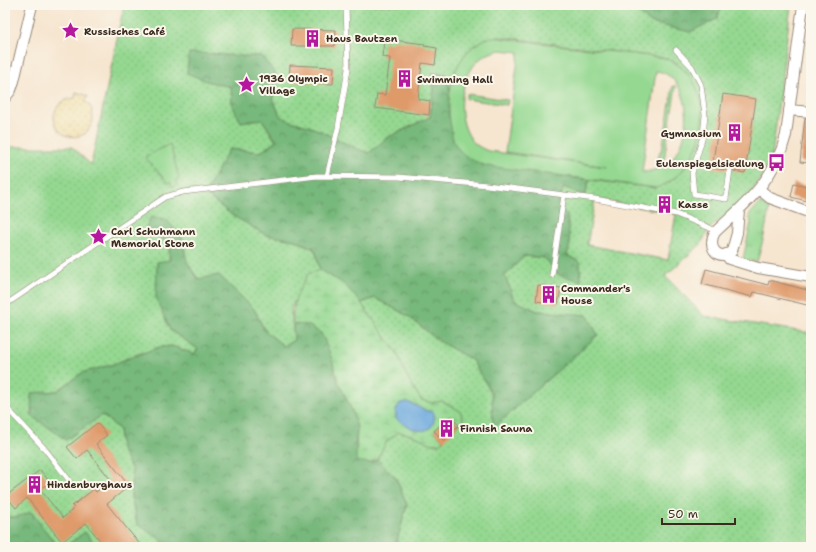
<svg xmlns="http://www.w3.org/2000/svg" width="816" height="552" font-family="'Shantell Sans',sans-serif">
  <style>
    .grass { fill: url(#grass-dots); stroke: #688158; fill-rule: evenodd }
    .forest { fill: url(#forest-crowns); stroke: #59714c }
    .wetland { fill: url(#wetland-marsh); stroke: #688158 }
    .sand { fill: url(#sand-dots); stroke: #94825e }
    .park { fill: url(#park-tufts); stroke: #688158 }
    .pitch { fill: #94d891; stroke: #688158; fill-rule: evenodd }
    .water { fill: #6ba8dd; stroke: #53697e }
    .building { fill: #df9a6b }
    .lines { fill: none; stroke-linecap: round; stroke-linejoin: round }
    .lane-casing { stroke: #988876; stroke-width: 6 }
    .street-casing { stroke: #988876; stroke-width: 12 }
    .lane { stroke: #fff; stroke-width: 5 }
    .street { stroke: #fff; stroke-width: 10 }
    .labels { text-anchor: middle; stroke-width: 4; stroke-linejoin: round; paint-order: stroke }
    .poi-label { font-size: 10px; font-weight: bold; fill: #3b2a1e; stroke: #fbf7ec; text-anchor: start }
  </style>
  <defs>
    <pattern id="grass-dots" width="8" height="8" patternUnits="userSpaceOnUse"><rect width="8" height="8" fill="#94d891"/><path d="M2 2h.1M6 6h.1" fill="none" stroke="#80ba7d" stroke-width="1.8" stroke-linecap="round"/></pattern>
    <pattern id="forest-crowns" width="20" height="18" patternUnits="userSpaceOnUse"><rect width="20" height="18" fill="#77b87b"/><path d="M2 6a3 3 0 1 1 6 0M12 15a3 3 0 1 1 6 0" fill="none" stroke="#639664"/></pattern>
    <pattern id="wetland-marsh" width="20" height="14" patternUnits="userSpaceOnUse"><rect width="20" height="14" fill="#94d891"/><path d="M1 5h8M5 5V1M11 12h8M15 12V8" fill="none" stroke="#80ba7d"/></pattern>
    <pattern id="sand-dots" width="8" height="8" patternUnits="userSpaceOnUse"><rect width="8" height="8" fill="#eeda9e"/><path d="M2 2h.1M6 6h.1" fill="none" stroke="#cdbb88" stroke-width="1.8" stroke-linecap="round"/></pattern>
    <pattern id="park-tufts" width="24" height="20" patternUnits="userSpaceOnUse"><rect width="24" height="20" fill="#94d891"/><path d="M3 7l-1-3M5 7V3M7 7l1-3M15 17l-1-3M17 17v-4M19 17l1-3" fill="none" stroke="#80ba7d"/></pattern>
  </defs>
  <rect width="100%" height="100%" fill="#fbf7ec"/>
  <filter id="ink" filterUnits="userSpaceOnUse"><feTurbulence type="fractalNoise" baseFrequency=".025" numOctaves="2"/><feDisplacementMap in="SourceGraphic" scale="8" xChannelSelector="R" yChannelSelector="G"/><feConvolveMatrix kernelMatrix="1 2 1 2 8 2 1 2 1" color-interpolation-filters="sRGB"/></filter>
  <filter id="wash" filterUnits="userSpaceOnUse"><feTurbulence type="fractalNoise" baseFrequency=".012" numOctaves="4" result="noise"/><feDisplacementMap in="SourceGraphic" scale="16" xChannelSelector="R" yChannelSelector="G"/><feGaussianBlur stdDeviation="0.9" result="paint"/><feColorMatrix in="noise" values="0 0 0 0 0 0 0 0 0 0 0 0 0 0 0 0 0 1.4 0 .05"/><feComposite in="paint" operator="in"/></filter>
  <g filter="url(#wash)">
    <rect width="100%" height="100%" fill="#f6e5cf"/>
    <!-- grass -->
    <path class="grass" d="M124,5h506l21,18 66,-4 5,-14h69l-20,159 -23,33 -38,31 -10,17 -35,31 39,40 107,17v214h-416l12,-42 -11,-27 -19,-19 10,-18 12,-9 14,3 20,9h6l20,-19 4,-6 -31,-16 -11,-3 -13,-21 -11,-26 -36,-50 14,-5 33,18 31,25 33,19 20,34 2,34 69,-115 -26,-2 -23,-11 -9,-24 19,-20 21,2 14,17 11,-31 -13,-40 7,-17 21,9 4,-16 67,8c26,-9 41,-32 44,-58 0,-4 2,-9 1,-13 -2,-13 -18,-40 -24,-54l-12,-5 -164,-21c-34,1 -43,26 -51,54l-4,-17 -14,-1 2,16 -4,28 -43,21 -18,15c-19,-6 -33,-15 -51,-23 -13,-6 -26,-7 -39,-14l-6,-18 3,-24 -15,-18 -25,1 -24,-4 -6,28 26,6v18l30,14 14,23 -15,10 -32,-3 -24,45 27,21 34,20 29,5 20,10 5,20 -12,4 -17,35 3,31 -10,6 -19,-15 -11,-22 -16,-15 -40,-15 -11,-17 -5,-24 -37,-9 24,14 1,87 28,19 -4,5 -22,-8 -35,8 -23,10 -32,9 -25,18 -26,3 71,21 17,14 2,20 11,21 -1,26 6,28 20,13 11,10h-70l-13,-15 -20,15h-7l-27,-35 -14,5h-12v-365l6,-5h61l19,18zM595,199l81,15 -8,46 -81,-15z"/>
    <!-- forest -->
    <path class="forest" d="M630,5h92l-5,14 -27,13 -39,-9z
      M189,53c24,0 47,4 72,3l15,18 -3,24 7,18c12,7 25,8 38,14 18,8 32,17 51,23l18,-15 43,-21 4,-28 -3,-16 15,1 4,17 -1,26 30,47 110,16 -4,16 -21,-9 -7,17 10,10 3,30 -3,11 13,7 1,19 -22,-6 -14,-17 -21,-2 -19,20 9,24 23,11 50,4 11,20 -105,93 -1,-34 -20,-34 -33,-19 -31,-25 -33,-18 -14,5 -17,-19 -24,-14 -5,-21 -20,-9 -29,-5 -34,-20 -27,-21 24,-45 32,3 15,-11 -14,-22 -21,3 -9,-17 -1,-18 -25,-6 -19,-8z
      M151,217l15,2 16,19 5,24 11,17 21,-4 35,34 11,22 19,15 10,-6 -1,-16 15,1 13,8 9,20 8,28 14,29 5,17 -2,20 15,16 7,-4 19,19 11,27 -12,42h-227l-11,-10 -20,-13 -6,-28 1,-26 -11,-21 -2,-20 -17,-14 -36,25 -34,-24 -1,-23 26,-2 25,-18 32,-9 45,-17 13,-1 22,8 4,-5 -28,-19 -14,-33 1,-35 13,-2 -1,-17 -24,-14z
      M31,512l27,35h-53v-30h12z
      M85,532l13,15h-33z"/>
    <!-- wetland -->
    <path class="wetland" d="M320,270l24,14 17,19 36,50 11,26 13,21 11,3 10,-2 18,10 3,8 -4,6 -9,-9 -16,15 10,10c-10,8 -20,-2 -30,-5 -4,-2 -10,-3 -15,-4l-12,9 -10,18 -7,4 -14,-2 1,-34 -5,-17 -14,-29 -8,-28 -9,-20 -13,-8 -15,-1c-2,-19 5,-33 15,-50z"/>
    <!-- sand -->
    <path class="sand" d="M76,92l12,4 -3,5c12,9 9,23 0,33 -32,14 -45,-32 -10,-36z"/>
    <!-- park -->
    <path class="park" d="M760,203l9,6 -5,27 -7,26 -14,-3 8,-37 -2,-7z"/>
    <!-- pitch -->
    <path class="pitch" d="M491,37l174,21c12,5 21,12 28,23 22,36 3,94 -37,107l-168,-22c-12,-3 -28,-11 -34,-24 -2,-4 -2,-10 -3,-15 -7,-33 3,-79 40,-90zM500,50l19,2 -14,100 102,15 -119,-16c-7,-3 -13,-6 -17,-12 -16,-22 -11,-63 9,-80 6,-5 13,-7 20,-9zM656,71c41,4 44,96 -12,101h-2z
      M673,86h3l-13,80 -6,-1 3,-14h2z
      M467,94l41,6 -1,5 -41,-6z
      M170,144l9,34 -3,2 2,4 -5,3 -3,-5 -2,1 -23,-26z"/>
    <!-- water -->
    <path class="water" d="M408,402l19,9h6c4,10 -1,22 -15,19 -8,-1 -15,-7 -22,-11v-9l4,-7z"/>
    <g id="blocks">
      <!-- building -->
      <path class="building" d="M292,29l44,1 -1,16h-44z
        M393,40l32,4 -1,2 13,2 -2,17 -13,-2 -4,36 12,2 -1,14 -54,-7 2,-14 8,1 5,-37 -8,-1 2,-15 8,1z
        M290,65l44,2 -1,17 -44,-2z
        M723,94l33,5 -11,74 -11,-2 -3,-5 -5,4 -14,-2z
        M805,118h6v45l-11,-1z
        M794,183l17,4v15l-20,-5z
        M706,269l62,16 1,-5 42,11v15l-57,-14 -2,5 -50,-13z
        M538,285l23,3 -3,16 -22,-3z
        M450,416l9,9 -15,16 -10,-10z
        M97,423l10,12 -11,9 33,42 -22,18 35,43h-37l-19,-24 -24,19 -35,-44 -11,10 -10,-12 34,-26 10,12 -10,7 23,29 11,-10 -2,-2 22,-17 2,3 15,-12 -24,-30 -10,9 -10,-12z"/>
    </g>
  </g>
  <g filter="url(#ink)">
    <use href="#blocks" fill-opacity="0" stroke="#988876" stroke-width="1"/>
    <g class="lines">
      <defs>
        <path id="lane" d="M676,50l16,17 9,18 4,30 -2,21 -11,37 2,21 32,5 4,-29
          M327,176l11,-48 10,-59 -2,-64
          M552,275l12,-80
          M5,305l160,-108 18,-5 134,-16 82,1 88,8 108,14 81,15 34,14 5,4
          M5,406l39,42 25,32"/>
        <path id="street" d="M5,98l6,-8 3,-9 18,-76
          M789,110l22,2
          M760,190l10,8 41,15
          M739,210l-2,23 -5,18c-13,11 -26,-3 -17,-19 32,-29 60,-53 71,-97l17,-130
          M726,254l3,5 29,9 53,9"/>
      </defs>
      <!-- lane casing -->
      <use href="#lane" class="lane-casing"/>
      <!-- street casing -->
      <use href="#street" class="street-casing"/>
      <!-- lane -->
      <use href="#lane" class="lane"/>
      <!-- street -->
      <use href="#street" class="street"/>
    </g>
  </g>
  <!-- icons -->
  <defs>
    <symbol id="sight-bare" viewBox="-9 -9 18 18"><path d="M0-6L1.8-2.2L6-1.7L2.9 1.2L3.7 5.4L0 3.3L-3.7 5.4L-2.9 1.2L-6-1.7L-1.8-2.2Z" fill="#b5179e" stroke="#fbf7ec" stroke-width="2.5" paint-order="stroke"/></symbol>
    <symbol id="building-bare" viewBox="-9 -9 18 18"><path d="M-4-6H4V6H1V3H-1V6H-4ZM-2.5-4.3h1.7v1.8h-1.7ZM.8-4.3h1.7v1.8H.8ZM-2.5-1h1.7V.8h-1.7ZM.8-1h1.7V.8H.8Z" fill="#b5179e" stroke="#fbf7ec" stroke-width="2.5" paint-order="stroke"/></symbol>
    <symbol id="bus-bare" viewBox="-9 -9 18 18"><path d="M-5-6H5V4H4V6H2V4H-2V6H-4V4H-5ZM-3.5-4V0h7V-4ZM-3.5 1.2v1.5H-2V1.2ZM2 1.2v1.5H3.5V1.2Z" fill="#b5179e" stroke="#fbf7ec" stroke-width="2.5" paint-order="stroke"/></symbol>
  </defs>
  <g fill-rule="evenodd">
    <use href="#sight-bare" x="58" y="18" width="25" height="25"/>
    <use href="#building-bare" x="300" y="26" width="25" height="25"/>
    <use href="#building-bare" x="392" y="66" width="25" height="25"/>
    <use href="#sight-bare" x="234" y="72" width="25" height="25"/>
    <use href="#building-bare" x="722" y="120" width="25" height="25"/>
    <use href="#bus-bare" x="764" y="150" width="25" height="25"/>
    <use href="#building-bare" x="652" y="192" width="25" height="25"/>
    <use href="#sight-bare" x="86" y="224" width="25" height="25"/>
    <use href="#building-bare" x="536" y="282" width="25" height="25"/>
    <use href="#building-bare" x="434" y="416" width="25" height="25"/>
    <use href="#building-bare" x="22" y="472" width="25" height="25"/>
  </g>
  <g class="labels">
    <!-- poi labels -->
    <g class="poi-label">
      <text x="84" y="35">Russisches Café</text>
      <text x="326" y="42">Haus Bautzen</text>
      <text x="259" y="82">1936 Olympic<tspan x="259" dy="12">Village</tspan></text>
      <text x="417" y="83">Swimming Hall</text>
      <text x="721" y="137" text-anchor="end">Gymnasium</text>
      <text x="764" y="167" text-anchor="end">Eulenspiegelsiedlung</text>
      <text x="678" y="208">Kasse</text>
      <text x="111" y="235">Carl Schuhmann<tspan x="111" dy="12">Memorial Stone</tspan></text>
      <text x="561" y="292">Commander's<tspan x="561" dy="12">House</tspan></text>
      <text x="460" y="432">Finnish Sauna</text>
      <text x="47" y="488">Hindenburghaus</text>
    </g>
  </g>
  <!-- margin -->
  <rect width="816" height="552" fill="none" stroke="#fbf7ec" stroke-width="20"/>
  <!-- scale -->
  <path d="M662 518v6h73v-6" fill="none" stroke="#3b2a1e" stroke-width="2"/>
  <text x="668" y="518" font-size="12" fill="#3b2a1e" stroke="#fbf7ec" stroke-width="3" paint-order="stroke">50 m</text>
</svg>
